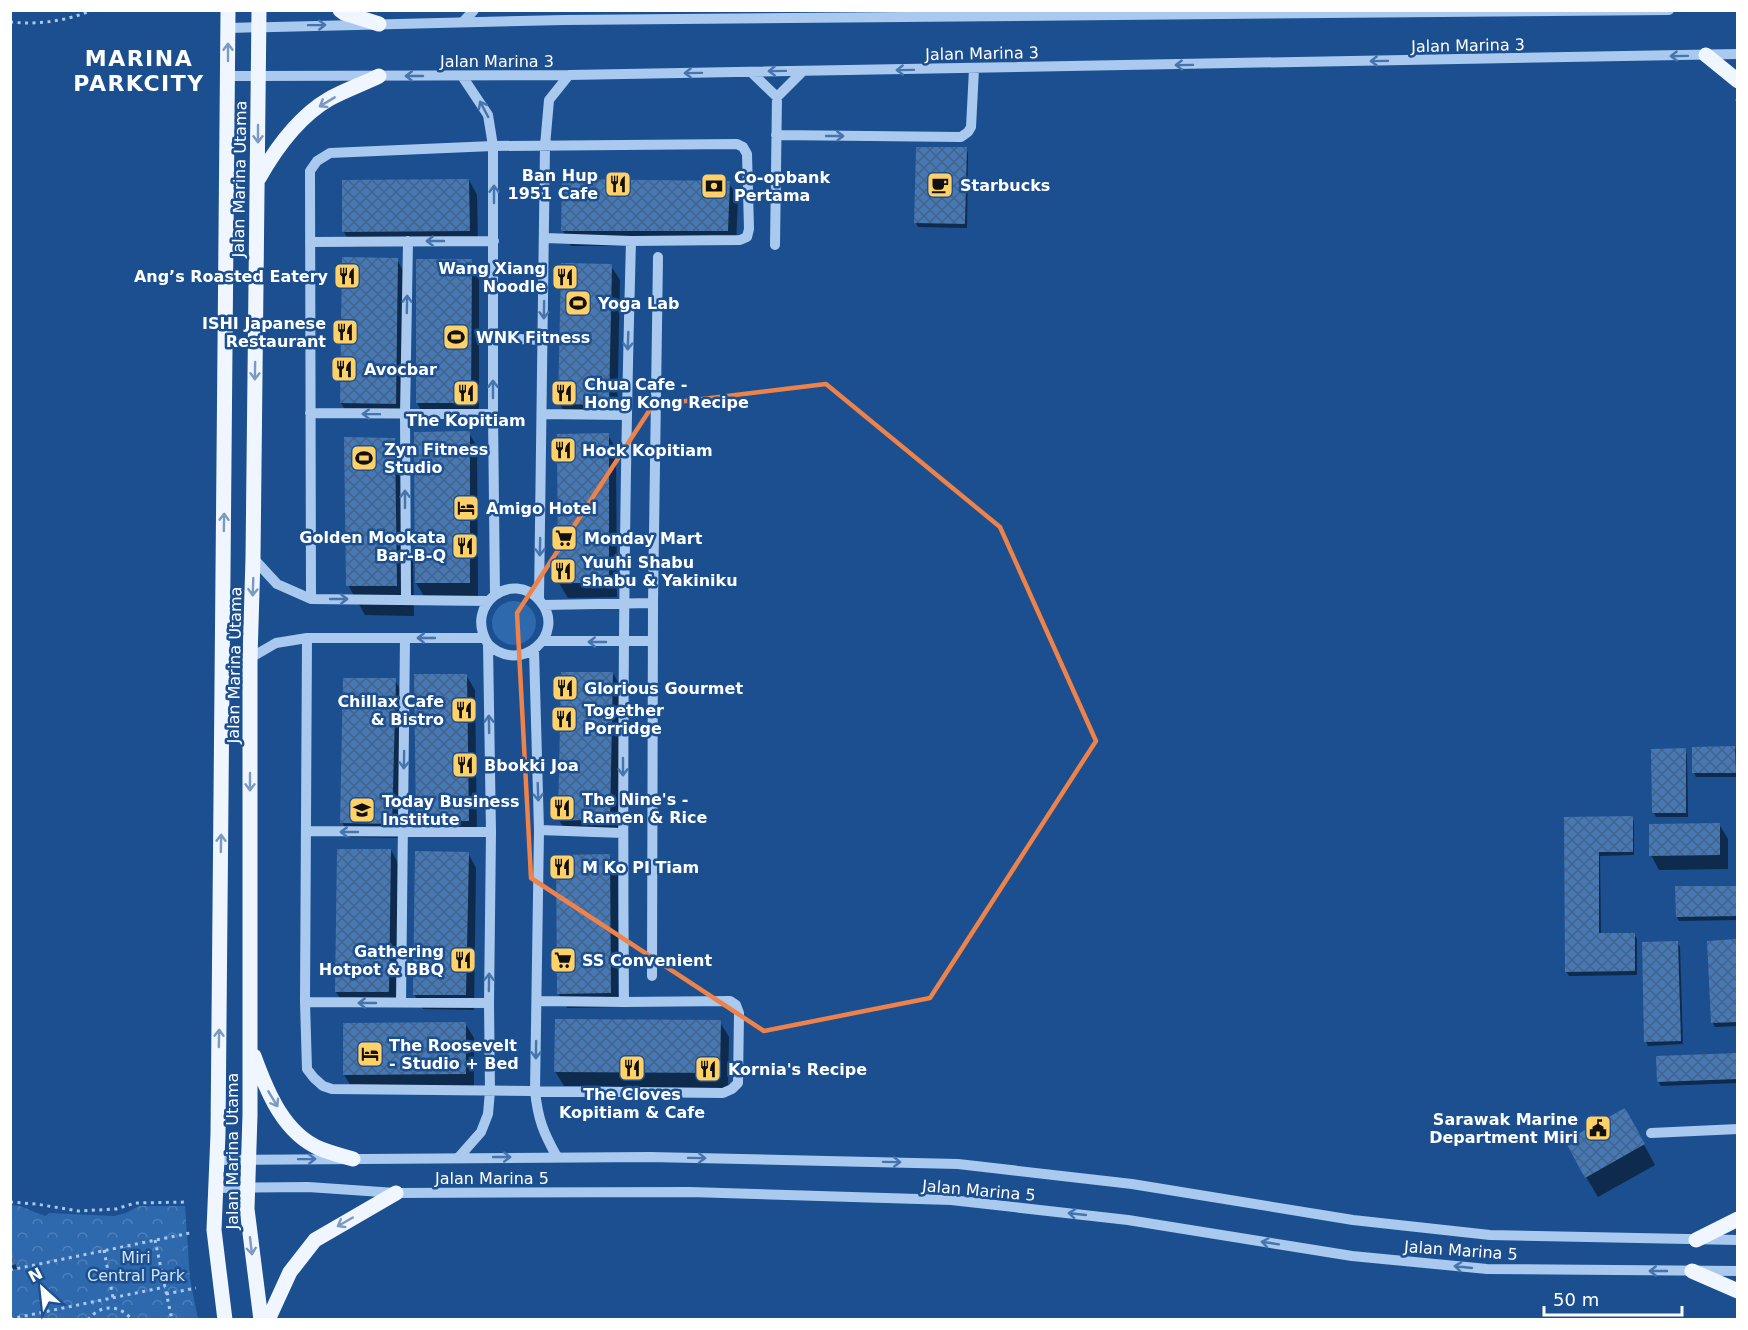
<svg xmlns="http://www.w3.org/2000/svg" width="1748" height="1330" font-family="'DejaVu Sans',sans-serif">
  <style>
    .green { fill: #2e69ad }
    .forest { fill: url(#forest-crowns) }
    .shadow { fill: #0007 }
    .building { fill: url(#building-cross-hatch) }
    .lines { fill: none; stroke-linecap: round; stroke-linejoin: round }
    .path { stroke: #a9c9ee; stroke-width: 3; stroke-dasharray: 3 4.5; stroke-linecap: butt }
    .minor { stroke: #a9c9ee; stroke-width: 10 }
    .major { stroke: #f0f6ff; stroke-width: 15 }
    .oneway { stroke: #4674ac }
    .oneway2 { stroke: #7b9ac1 }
    .marked { fill: none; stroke: #ee8249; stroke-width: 4.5; stroke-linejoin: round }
    .labels { text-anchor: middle; stroke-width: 5; stroke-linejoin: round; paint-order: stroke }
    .street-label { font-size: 16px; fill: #fff; stroke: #1b4f8f }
    .poi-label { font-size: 16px; font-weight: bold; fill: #fff; stroke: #1b4f8f; text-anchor: start }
    .park-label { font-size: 16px; fill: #cfe3fa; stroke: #1b4f8f }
    .district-label { font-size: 22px; font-weight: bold; letter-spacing: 1.5px; fill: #fff; stroke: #1b4f8f }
  </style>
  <defs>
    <pattern id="forest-crowns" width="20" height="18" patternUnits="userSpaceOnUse" patternTransform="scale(1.5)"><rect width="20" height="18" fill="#2e69ad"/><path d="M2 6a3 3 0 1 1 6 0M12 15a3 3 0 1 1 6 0" fill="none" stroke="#4d80b9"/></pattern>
    <pattern id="building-cross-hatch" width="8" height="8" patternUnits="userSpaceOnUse" patternTransform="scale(1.5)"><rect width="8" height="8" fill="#4478b7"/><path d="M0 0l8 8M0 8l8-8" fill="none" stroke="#486282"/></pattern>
  </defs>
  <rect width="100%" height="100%" fill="#1b4f8f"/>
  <!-- green -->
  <path class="green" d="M492 623a22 22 0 1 1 44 0a22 22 0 1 1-44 0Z"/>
  <!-- forest -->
  <path class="forest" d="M11,1205l9,1 25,10 4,-3 65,3 12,-3 13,-7h46l5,73 8,40 -187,1z"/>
  <!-- shadow -->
  <path class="shadow" d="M966,149l2,4 -1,75 -49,-1 -2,-4z
    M469,180l8,15 1,50 -125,2 -9,-15z
    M729,183l9,15 -2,47 -165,1 -8,-15z
    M397,260l8,14 -1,144h-54l-9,-15z
    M471,261l8,15v141l-53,1 -9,-15z
    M611,266l9,14 -3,139h-49l-8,-15z
    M469,433l8,14 1,151h-53l-9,-15z
    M608,435l8,14 1,148 -49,1 -9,-15z
    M394,439l9,15 1,89 9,15 1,58 -49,-1 -17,-30z
    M613,673l8,15 -3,146 -50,1 -9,-15z
    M466,675l9,15 2,146h-51l-9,-15z
    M395,680l8,15 -3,143 -50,-1 -8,-15z
    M1735,748l2,4v25h-41l-2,-4z
    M1685,750l2,4 1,63h-32l-2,-4z
    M1632,817l2,5v33l-34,1 1,79 33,-1 3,5v36l-68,1 -3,-5 -1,-153z
    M1719,824l9,15v30l-69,1 -8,-15z
    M391,850l8,15 -2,142h-52l-9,-15z
    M468,853l8,15 -2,142 -51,-1 -9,-15z
    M609,856l9,15v136l-51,1 -9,-15z
    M1738,887v33l-59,1 -2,-4z
    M1736,940l2,4v82l-23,1 -2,-4 -4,-81z
    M1677,943l3,4 3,97 -35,2 -2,-5z
    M720,1022l9,15 -1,51 -164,-2 -9,-15z
    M465,1023l9,15v50l-121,1 -9,-14z
    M1738,1055v28l-77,3 -3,-5z
    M1625,1110l30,55 -57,32 -12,-20z
    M10,1244l7,25 -7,1z"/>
  <!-- building -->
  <path class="building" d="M916,147h51l-2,77 -51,-1z
    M469,179l1,52 -128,1v-52z
    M562,179l168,2 -2,50h-167z
    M342,257l56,1 -2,146 -56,-1z
    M416,259h56l-1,144h-55z
    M561,263l51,1 -3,141 -51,-1z
    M470,431v152h-55l-1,-151z
    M609,433v150h-51l-1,-149z
    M344,437l51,1 2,148h-51z
    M561,672h52l-3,147 -52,2z
    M414,674h53l2,147 -53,1z
    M343,678h53l-4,146 -52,-1z
    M1735,746l1,27h-44v-26z
    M1686,748v65h-34l-1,-64z
    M1633,816v36h-34v81h36v38l-70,1 -1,-155z
    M1720,823v32l-71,1v-32z
    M337,849h54l-2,143h-54z
    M415,851l54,1 -3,143h-53z
    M610,854l1,139 -54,1 -1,-139z
    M1675,886h63v30l-62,1z
    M1736,939l2,83 -27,1 -4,-82z
    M1678,941l3,100 -37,1 -2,-100z
    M555,1019l166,1 -1,53 -166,-1z
    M466,1022v52l-123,1v-52z
    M1738,1053v26l-81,3 -1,-26z
    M1625,1108l20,36 -60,34 -20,-37z
    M10,1244l6,20 -6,2z"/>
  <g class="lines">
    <!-- path -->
    <path class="path" d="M10,22c29,3 56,-1 83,-12
      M1736,101l2,-1
      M10,1202l26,2 42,7 38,-2 19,-6 53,-1
      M155,1240l17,80
      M104,1250l9,48
      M10,1270l180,-37
      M166,1294l30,-6
      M10,1319l155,-32
      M88,1320c12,-16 32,-16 44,0"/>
    <!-- minor -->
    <path class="minor" d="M463,22l11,-12
      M228,28l337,-8 1104,-10
      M751,72l26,25
      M228,76l341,-1 1169,-21
      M462,76l26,39 5,31v268l2,181
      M776,135l185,2 7,-5 3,-5 3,-58
      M310,242l184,-1
      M775,245l2,-148 26,-26
      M493,338l50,2
      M310,413l183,1
      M542,414l84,1
      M253,558l24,26 34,15 177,2
      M311,599l-1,-428 7,-10 13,-8 163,-7 244,-2 6,3 4,7 2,75 -2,8 -7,3 -109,1 -86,-3
      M406,599l-1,-185 3,-173
      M539,599l6,-453 4,-46 20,-25
      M543,605l110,-2
      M307,638l-2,364 2,67 7,9 9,8 9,3 391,4 9,-4 6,-6 1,-70 -3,-8 -6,-4 -106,1 -87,-1
      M542,641h110
      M534,650l5,180 -4,261c3,28 8,41 22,66
      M250,658l26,-15 31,-5h177
      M539,830l84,3
      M306,831l185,1
      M652,976l1,-373 5,-346
      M305,1002l184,1
      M624,1002c-2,-254 0,-507 7,-761
      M401,1003l4,-365
      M1651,1133l87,-4
      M459,1157l22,-25 7,-18 2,-23 -1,-88 2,-171 -3,-188c-25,-40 25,-75 52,-43 28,33 -20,75 -52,43
      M216,1160l434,-3 308,7 174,20 221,36 137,15 248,5
      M215,1188l93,-1 88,6 294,-1 261,8 177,20 224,36 135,13 251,2"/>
    <!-- major -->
    <path class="major" d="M259,10l-6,548 -3,100v457l-3,94 14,111
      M340,10l4,3 35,11
      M1706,55l32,26
      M259,178c17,-30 39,-61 70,-79 16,-9 34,-15 50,-23
      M254,1056c13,36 30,78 67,93 10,4 21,7 32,10
      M1696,1240l42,-21
      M1692,1271l46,20
      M225,1320l-11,-90 4,-96 10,-1124
      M268,1320l22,-48 25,-32 81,-47"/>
  </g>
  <!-- one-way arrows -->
  <defs><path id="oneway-shaft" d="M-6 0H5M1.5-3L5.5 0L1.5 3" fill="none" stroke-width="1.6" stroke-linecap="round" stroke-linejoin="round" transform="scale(1.5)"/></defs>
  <g class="oneway">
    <use href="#oneway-shaft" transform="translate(317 25) rotate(-1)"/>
    <use href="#oneway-shaft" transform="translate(1679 56) rotate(179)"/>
    <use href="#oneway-shaft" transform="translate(1379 61) rotate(179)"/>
    <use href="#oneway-shaft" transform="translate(1184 65) rotate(179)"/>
    <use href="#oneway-shaft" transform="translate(905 70) rotate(179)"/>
    <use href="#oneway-shaft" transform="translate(777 71) rotate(179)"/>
    <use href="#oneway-shaft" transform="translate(693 73) rotate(179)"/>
    <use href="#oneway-shaft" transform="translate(414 76) rotate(180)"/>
    <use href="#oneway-shaft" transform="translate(484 109) rotate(-118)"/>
    <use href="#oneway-shaft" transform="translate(835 136)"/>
    <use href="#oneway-shaft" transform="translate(494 194) rotate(-90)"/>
    <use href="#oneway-shaft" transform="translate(435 241) rotate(180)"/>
    <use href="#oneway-shaft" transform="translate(407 304) rotate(-89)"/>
    <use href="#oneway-shaft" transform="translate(544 310) rotate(91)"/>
    <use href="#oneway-shaft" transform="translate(628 341) rotate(92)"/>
    <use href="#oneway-shaft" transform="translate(493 389) rotate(-90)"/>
    <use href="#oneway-shaft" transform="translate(371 414) rotate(-179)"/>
    <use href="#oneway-shaft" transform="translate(405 499) rotate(-90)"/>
    <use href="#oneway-shaft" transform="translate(540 547) rotate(91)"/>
    <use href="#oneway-shaft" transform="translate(339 599)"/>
    <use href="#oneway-shaft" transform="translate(426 638) rotate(180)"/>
    <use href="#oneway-shaft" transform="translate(597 642) rotate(-180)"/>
    <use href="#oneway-shaft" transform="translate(489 724) rotate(-91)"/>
    <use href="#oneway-shaft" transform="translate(404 760) rotate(91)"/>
    <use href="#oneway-shaft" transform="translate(623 767) rotate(90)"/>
    <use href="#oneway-shaft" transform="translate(538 792) rotate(88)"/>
    <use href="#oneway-shaft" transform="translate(349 832) rotate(-180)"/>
    <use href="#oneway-shaft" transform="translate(489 982) rotate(-89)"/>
    <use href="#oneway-shaft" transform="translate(367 1003) rotate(-180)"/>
    <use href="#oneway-shaft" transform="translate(536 1050) rotate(91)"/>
    <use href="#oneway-shaft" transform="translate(502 1157)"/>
    <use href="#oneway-shaft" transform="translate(697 1158) rotate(1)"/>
    <use href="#oneway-shaft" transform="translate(307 1159) rotate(-1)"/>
    <use href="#oneway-shaft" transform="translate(892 1162) rotate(1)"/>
    <use href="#oneway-shaft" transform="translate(1077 1214) rotate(-174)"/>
    <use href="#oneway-shaft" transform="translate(1270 1243) rotate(-171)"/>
    <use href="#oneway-shaft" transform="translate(1463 1267) rotate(-174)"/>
    <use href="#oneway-shaft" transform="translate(1658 1271) rotate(-180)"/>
  </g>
  <g class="oneway2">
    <use href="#oneway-shaft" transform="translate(228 52) rotate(-90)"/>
    <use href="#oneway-shaft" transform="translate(327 102) rotate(149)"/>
    <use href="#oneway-shaft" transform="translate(258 134) rotate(90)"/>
    <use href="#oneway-shaft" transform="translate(255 371) rotate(91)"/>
    <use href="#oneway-shaft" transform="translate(224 522) rotate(-89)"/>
    <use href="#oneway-shaft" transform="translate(253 587) rotate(92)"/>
    <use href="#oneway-shaft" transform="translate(250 782) rotate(90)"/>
    <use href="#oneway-shaft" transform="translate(221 843) rotate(-89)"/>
    <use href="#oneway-shaft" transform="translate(219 1038) rotate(-89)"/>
    <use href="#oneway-shaft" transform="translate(273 1099) rotate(59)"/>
    <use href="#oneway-shaft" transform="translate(345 1222) rotate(150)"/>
    <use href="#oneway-shaft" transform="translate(251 1246) rotate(83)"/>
  </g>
  <!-- marked area -->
  <path class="marked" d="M826,384l174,143 96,214 -166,257 -166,33 -233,-153 -14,-265 136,-208z"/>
  <!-- icons -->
  <defs>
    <symbol id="restaurant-square" viewBox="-11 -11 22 22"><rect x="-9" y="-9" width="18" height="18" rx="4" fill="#ffd166" stroke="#1b4f8f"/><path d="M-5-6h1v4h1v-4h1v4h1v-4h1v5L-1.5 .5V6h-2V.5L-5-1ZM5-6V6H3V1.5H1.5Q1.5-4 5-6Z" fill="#111"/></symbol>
    <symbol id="cafe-square" viewBox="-11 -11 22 22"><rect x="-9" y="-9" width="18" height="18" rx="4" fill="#ffd166" stroke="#1b4f8f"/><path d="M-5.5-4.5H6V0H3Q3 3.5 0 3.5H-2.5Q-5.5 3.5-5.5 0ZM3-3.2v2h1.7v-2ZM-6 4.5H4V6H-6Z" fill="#111"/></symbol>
    <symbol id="bank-square" viewBox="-11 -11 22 22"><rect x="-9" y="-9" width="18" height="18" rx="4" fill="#ffd166" stroke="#1b4f8f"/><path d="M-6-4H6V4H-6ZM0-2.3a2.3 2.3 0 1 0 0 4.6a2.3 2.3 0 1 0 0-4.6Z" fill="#111"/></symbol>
    <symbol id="stadium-square" viewBox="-11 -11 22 22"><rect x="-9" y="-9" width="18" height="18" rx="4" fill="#ffd166" stroke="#1b4f8f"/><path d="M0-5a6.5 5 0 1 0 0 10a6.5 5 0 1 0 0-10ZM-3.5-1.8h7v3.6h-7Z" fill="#111"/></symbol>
    <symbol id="hotel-square" viewBox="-11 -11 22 22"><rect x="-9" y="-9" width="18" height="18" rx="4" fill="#ffd166" stroke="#1b4f8f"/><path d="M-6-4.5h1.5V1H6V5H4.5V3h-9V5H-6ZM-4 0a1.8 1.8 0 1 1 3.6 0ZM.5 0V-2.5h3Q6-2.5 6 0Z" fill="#111"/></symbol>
    <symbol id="supermarket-square" viewBox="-11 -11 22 22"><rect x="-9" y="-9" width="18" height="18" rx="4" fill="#ffd166" stroke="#1b4f8f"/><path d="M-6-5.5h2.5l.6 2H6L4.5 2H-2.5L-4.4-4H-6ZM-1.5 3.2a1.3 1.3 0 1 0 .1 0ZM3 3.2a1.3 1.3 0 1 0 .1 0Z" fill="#111"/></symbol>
    <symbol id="university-square" viewBox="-11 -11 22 22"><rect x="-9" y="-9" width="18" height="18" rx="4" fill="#ffd166" stroke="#1b4f8f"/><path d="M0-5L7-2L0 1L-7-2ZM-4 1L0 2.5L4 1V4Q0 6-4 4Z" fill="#111"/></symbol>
    <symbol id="civic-square" viewBox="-11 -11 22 22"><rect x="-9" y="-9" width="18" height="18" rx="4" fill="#ffd166" stroke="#1b4f8f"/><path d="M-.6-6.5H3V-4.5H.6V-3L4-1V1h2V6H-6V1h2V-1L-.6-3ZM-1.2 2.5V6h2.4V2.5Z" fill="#111"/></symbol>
  </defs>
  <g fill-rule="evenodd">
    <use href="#restaurant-square" x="603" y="169" width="30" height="30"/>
    <use href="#cafe-square" x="925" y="170" width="30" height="30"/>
    <use href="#bank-square" x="699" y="171" width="30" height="30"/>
    <use href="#restaurant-square" x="332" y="261" width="30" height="30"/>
    <use href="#restaurant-square" x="550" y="262" width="30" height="30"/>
    <use href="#stadium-square" x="563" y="288" width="30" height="30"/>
    <use href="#restaurant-square" x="330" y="317" width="30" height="30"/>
    <use href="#stadium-square" x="441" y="322" width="30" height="30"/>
    <use href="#restaurant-square" x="329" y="354" width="30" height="30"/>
    <use href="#restaurant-square" x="451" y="378" width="30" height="30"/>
    <use href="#restaurant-square" x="549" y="378" width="30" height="30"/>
    <use href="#restaurant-square" x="548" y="435" width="30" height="30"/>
    <use href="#stadium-square" x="349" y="443" width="30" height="30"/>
    <use href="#hotel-square" x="451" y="493" width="30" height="30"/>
    <use href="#supermarket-square" x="549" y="523" width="30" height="30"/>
    <use href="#restaurant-square" x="450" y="531" width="30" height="30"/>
    <use href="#restaurant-square" x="548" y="556" width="30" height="30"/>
    <use href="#restaurant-square" x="550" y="673" width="30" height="30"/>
    <use href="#restaurant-square" x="449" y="695" width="30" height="30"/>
    <use href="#restaurant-square" x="549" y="704" width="30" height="30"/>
    <use href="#restaurant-square" x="450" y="750" width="30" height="30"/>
    <use href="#restaurant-square" x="547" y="793" width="30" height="30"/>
    <use href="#university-square" x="347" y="795" width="30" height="30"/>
    <use href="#restaurant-square" x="547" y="852" width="30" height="30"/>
    <use href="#restaurant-square" x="448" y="945" width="30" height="30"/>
    <use href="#supermarket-square" x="548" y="945" width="30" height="30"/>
    <use href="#hotel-square" x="355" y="1039" width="30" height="30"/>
    <use href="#restaurant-square" x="617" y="1053" width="30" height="30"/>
    <use href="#restaurant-square" x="693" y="1054" width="30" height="30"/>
    <use href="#civic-square" x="1583" y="1113" width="30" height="30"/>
  </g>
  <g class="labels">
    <!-- street labels -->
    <g class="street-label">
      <text transform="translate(1468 45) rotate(-1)" y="6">Jalan Marina 3</text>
      <text transform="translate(982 53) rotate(-1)" y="6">Jalan Marina 3</text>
      <text x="497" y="67">Jalan Marina 3</text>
      <text transform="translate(239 179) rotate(-89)" y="6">Jalan Marina Utama</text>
      <text transform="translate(234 665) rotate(-89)" y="6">Jalan Marina Utama</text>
      <text transform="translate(232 1151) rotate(-90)" y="6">Jalan Marina Utama</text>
      <text x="492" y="1184">Jalan Marina 5</text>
      <text transform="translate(979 1190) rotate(5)" y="6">Jalan Marina 5</text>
      <text transform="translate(1461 1250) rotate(4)" y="6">Jalan Marina 5</text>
    </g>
    <!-- poi labels -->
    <g class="poi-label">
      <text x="598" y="181" text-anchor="end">Ban Hup<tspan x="598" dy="18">1951 Cafe</tspan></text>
      <text x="734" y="183">Co-opbank<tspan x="734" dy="18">Pertama</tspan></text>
      <text x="960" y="191">Starbucks</text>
      <text x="546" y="274" text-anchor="end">Wang Xiang<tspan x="546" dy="18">Noodle</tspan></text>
      <text x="328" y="282" text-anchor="end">Ang’s Roasted Eatery</text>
      <text x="598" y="309">Yoga Lab</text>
      <text x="326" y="329" text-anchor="end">ISHI Japanese<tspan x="326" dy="18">Restaurant</tspan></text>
      <text x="476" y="343">WNK Fitness</text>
      <text x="364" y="375">Avocbar</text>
      <text x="584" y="390">Chua Cafe -<tspan x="584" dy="18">Hong Kong Recipe</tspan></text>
      <text x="466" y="426" text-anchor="middle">The Kopitiam</text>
      <text x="384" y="455">Zyn Fitness<tspan x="384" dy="18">Studio</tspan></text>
      <text x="582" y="456">Hock Kopitiam</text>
      <text x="486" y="514">Amigo Hotel</text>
      <text x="446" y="543" text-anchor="end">Golden Mookata<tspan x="446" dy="18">Bar-B-Q</tspan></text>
      <text x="584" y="544">Monday Mart</text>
      <text x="582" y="568">Yuuhi Shabu<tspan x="582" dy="18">shabu &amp; Yakiniku</tspan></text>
      <text x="584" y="694">Glorious Gourmet</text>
      <text x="444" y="707" text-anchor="end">Chillax Cafe<tspan x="444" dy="18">&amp; Bistro</tspan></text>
      <text x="584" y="716">Together<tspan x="584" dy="18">Porridge</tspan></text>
      <text x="484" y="771">Bbokki Joa</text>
      <text x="582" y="805">The Nine's -<tspan x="582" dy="18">Ramen &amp; Rice</tspan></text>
      <text x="382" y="807">Today Business<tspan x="382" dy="18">Institute</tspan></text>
      <text x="582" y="873">M Ko PI Tiam</text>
      <text x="444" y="957" text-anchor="end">Gathering<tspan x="444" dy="18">Hotpot &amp; BBQ</tspan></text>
      <text x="582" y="966">SS Convenient</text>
      <text x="389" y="1051">The Roosevelt<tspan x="389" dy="18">- Studio + Bed</tspan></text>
      <text x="728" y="1075">Kornia's Recipe</text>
      <text x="632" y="1100" text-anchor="middle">The Cloves<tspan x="632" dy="18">Kopitiam &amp; Cafe</tspan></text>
      <text x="1578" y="1125" text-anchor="end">Sarawak Marine<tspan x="1578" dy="18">Department Miri</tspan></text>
    </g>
    <!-- park labels -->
    <g class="park-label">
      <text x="136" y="1263">Miri<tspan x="136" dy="18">Central Park</tspan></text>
    </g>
    <!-- district labels -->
    <g class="district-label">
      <text x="139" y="66">MARINA<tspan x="139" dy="25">PARKCITY</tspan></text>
    </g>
  </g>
  <!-- border -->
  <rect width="1748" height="1330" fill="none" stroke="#ffffff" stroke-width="24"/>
  <!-- north arrow -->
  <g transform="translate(42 1288) rotate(333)" stroke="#1b4f8f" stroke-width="4.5" paint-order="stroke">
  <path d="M0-4.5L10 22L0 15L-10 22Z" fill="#ffffff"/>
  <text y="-9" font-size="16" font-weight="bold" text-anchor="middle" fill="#ffffff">N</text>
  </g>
  <!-- scale -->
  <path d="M1544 1306v9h138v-9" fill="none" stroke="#ffffff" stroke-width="3"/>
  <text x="1553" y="1306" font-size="18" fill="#ffffff" stroke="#1b4f8f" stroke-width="4.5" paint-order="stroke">50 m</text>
</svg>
